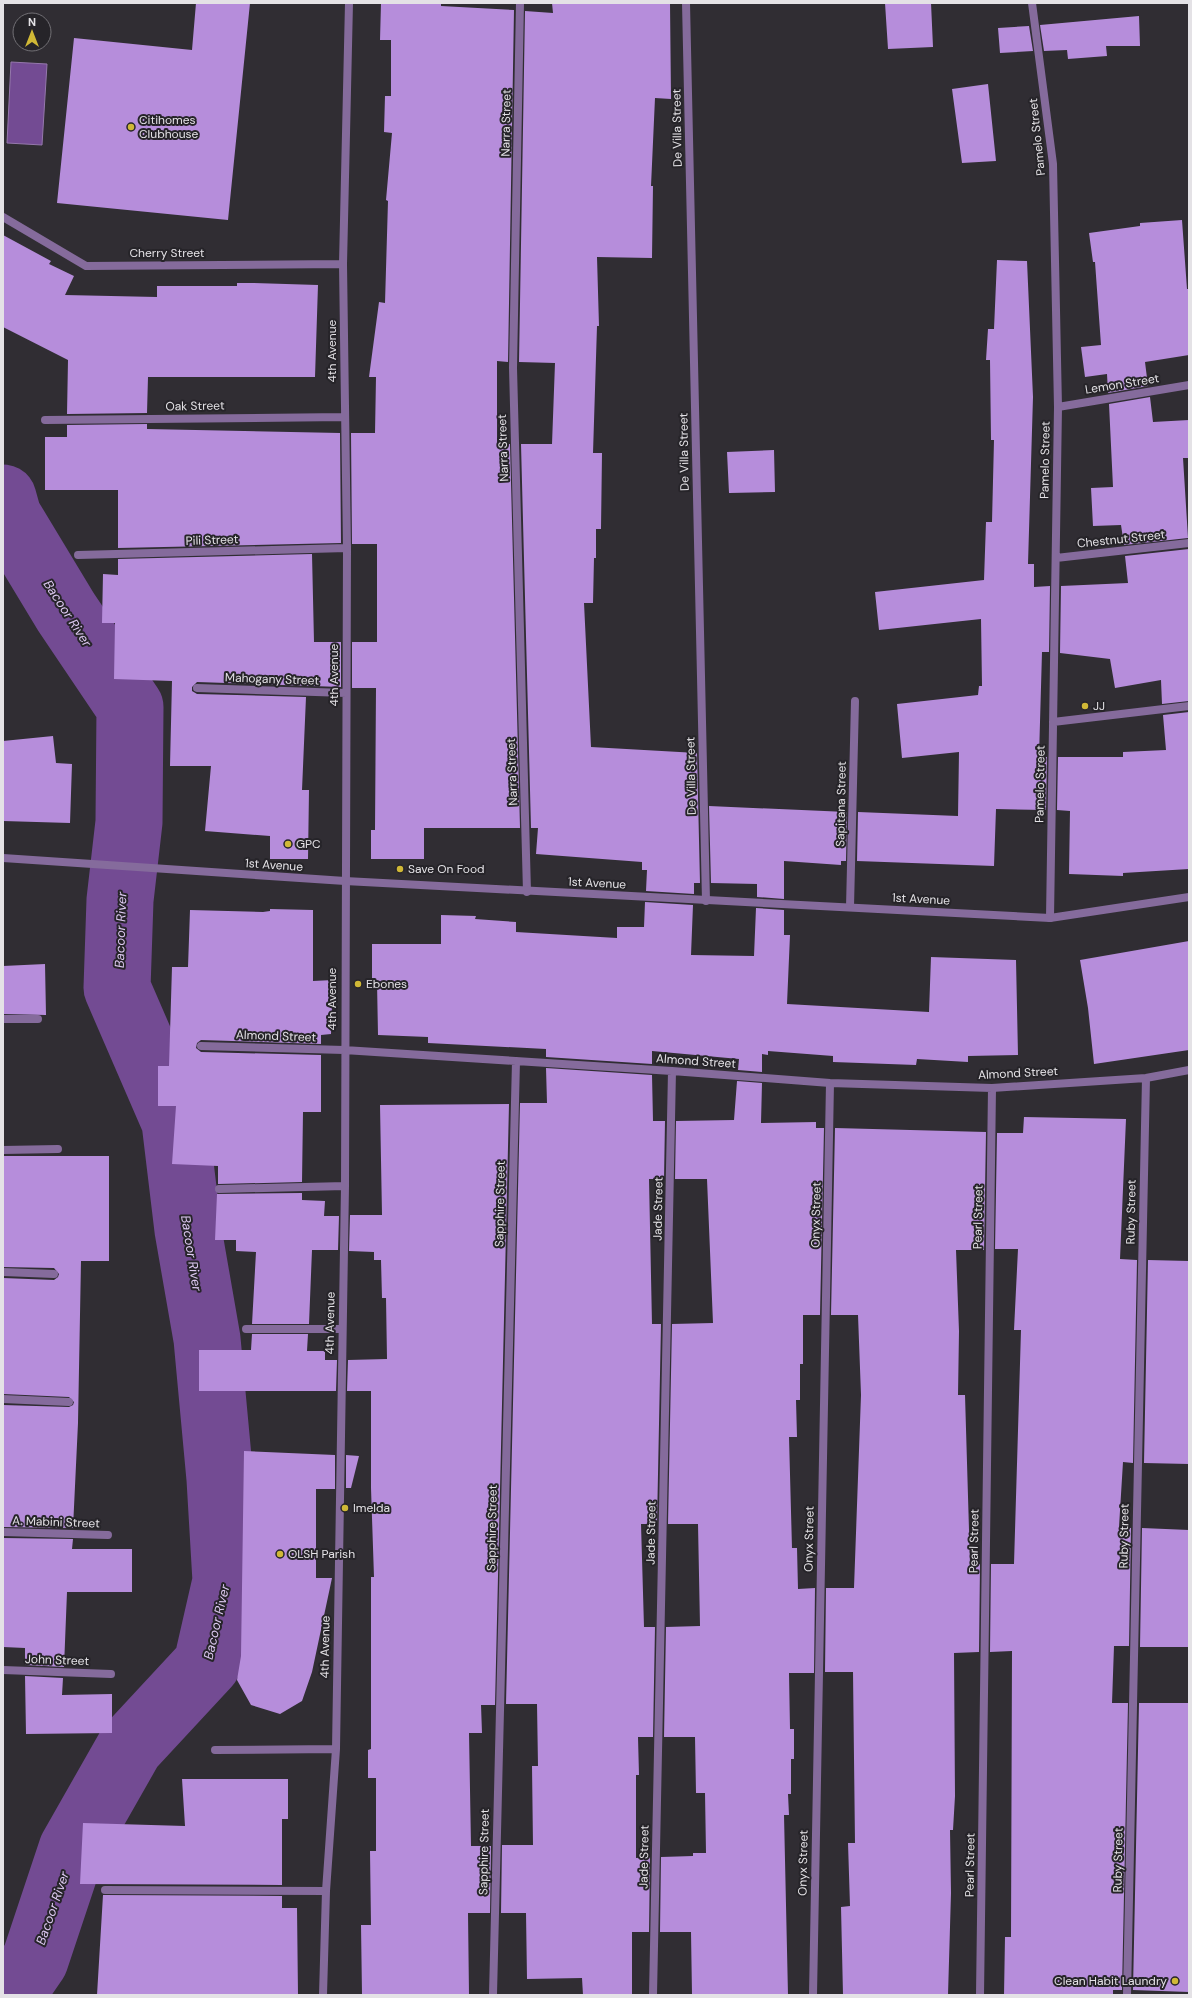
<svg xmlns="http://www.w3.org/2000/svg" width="1192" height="1998" font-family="'DM Sans',sans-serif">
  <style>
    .water { fill: #734b93; stroke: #9578ac }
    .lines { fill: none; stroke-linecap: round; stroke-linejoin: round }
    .river { stroke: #734b93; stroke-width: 67 }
    .building { fill: #b68ddb }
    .minor { stroke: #856b9c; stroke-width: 8 }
    .tertiary { stroke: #856b9c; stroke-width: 8 }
    .poi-dot { fill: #d0b836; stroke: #262429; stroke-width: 1.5 }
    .labels { text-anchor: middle; stroke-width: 4; stroke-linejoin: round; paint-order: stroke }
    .poi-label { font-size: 12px; fill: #e4e2e6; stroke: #262429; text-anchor: start }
    .street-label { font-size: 12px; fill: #e4e2e6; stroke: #262429 }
    .water-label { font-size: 13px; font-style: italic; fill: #decaf2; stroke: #262429 }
  </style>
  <rect width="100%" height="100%" fill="#302d33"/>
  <!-- water -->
  <path class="water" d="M11,62l36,2 -5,81 -35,-2z"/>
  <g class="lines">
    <!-- river -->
    <path class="river" d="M3,498l5,18 58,96 64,95 -1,115 -9,78 -3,88 58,134 13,108 19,109 13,140 6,102 -19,83 -77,83 -58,102 -37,111 -24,35"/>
  </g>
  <!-- building -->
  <path class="building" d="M196,3h54l-22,217 -171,-17 17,-165 118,12z
    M381,3h60v3l73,4 -6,352 -11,-1v83h13l10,384h-96v31h-53v-29h4l1,-142h-24v-46h25v-98h-25l-1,-111h24l1,-56h-7l10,-75 6,1 3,-102 -2,-1 6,-67 -8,-1 1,-36h6v-56h-11z
    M552,3h118l1,96 -16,-1 -4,88h2l-1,72 -55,-1 2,69h-2l-4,127h9l-1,76h-5v29h-2l-1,45h-9l7,144 106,6 3,130h-6v11l-48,-3 1,-21h-5v-8l-106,-8 2,-26h-7l-10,-384h31l3,-81 -36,-1 6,-351 28,2z
    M885,3h46l2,44 -45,2z
    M1139,16l1,30h-34l1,10 -39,3 -1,-9 -23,1 -4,-26z
    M1029,26l4,25 -33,2 -2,-25z
    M988,84l8,77 -34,2 -10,-74z
    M1182,220l5,69h2v66l-44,7 3,24 -40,7 -1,-19 -22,3 -4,-30 20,-2 -6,-83h-2l-4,-29 51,-7v-3z
    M3,235l48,26 -2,3 25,12 -9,19 92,2v-11h80v-3h16l65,2 -3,92h-167l-1,36 -80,1 1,-54 -65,-33z
    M997,260l30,1 6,136 -5,167h6v23l16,-1 -1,66h-7l-3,105h8l-1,53 -50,-1 -2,57 -137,-5 1,-49 100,4 1,-64 -57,6 -5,-54 81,-9 1,-9h3l-1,-67 -102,11 -4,-38 109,-12 2,-58h6l2,-82h-3l-1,-80h-4l2,-31h6z
    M1150,397l3,25 36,-2v38h-6l5,80 -64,7 -3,-20 -28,1 -2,-38 22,-1 -4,-83z
    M147,424v5l193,4 1,110 -223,5v-58h-73v-53h22v-12z
    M774,450l1,42 -46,1 -2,-41z
    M1189,549v152l-27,3 -1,-24 -46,8 -5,-29 -50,-6 1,-67 67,-3 -3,-27z
    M312,554l2,88h27v45l-144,-5 -5,5v4l5,3 109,3 -4,93h7l-1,69h-38v-23l-65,-5 6,-65h-41l2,-85 -58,-2 1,-56h-13l1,-49 15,1v-16z
    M1189,712v157l-66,4v3l-54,-2 1,-63 -13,-1 1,-53h65v-5l43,-2 -3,-35z
    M53,736l3,27 16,1 -2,59 -67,-2v-80z
    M709,806l138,6 -1,49h-5v4l-57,-4v38l-27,-2v-13l-46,-1z
    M645,902l48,3 -2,50 63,1 2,-48 28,2v25h6l-3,69 142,8 2,-55 85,3 2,95 -50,1v6l-51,-3 -1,6 -83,-3v-6l-65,-5v4l-6,-1v18l-24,-2 1,-11 -87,-8v13l-106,-7v-8l-118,-6v-6l-50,-2 -1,-53h-5v-38h69v-29l35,1 -1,3 41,3v10l101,6v-11h27z
    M270,909l43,1v71l20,-1 -2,54 -10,1v9l-120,-4 -4,3 -1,5 5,4 120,3v57h-18l-1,70 -84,2v-18l-46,-2 4,-58h-18v-40h11l3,-99h16l2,-57 73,2 7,-1z
    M1189,941v109l-95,14 -6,-56 -8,-48z
    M45,964l1,51 -43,-1v-48z
    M546,1068l106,7 1,46h12l-1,58h-15l3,145h9l-4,200h-16l3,103h11l-2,110h-15l1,38h-3v83l14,-1 -1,75h-17v63h-49l-1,-17 -55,1 -1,-66h-25l1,-68h31l-1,-79h6l-1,-62h-31l14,-601h27z
    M737,1081l25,2 -1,40 55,-1v6h8l-4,187h-17v49h-3v36h-4l1,37h-8l3,111h5l1,41 17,-1 -1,85h-25l1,56h4v30h-3v35h-3l1,21h-5l4,180h-96l-1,-63h-31l1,-75 32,-1v-3h13l-1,-60h-9l-1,-56h-31l2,-110 34,-1 -2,-102h-30l4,-200 41,-1 -6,-144h-32l1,-58 58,-1z
    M509,1104l-14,601h-14l1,28h-13l2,113h20l-1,67h-22l1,82h-107l-1,-70h10l-1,-74h6v-73h-8v-28l3,-1v-172h3l-3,-89v-97h-24l1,-31 39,-1 -1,-61h-4l-1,-38h-7v-8l-25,-1 1,-36h32l-2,-110z
    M1024,1117l102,2 -6,140 17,1 -4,203 -10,-1 -4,65 12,1 -2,118h-15l-2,57h16l-6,287h-9v5h-109l1,-58h6l1,-286 -22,1 1,-88h23l7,-234h-7l4,-81h-23l2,-116h26z
    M835,1128l151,4 -2,118h-28l3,81 -1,64h7l5,169h10l-1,88 -25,1 1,143 -2,34h-3l1,63 -3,102h-105l-2,-88 9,-1 -2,-63h7l-2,-171h-28l1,-84h28l7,-193 -3,-80h-27z
    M3,1156h106v105h-28l-3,162 -5,105 -70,-1v-122l66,2 4,-2 1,-3 -5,-5 -66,-3v-116l51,2 4,-3 1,-3 -5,-6 -51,-1z
    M302,1193v7l23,1 -1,15h15l-1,34h-26l-3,74h-57l4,-72 -20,-1v-11h-21l2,-46z
    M1148,1260l41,1v203l-45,-1z
    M252,1334h56l-1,17h18v9h12l-1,31h-137v-41h52z
    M244,1451l91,4v34h-19v89h16l-20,94 -10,29 -22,13 -29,-9 -14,-25 4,-24z
    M346,1455l13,1 -8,32h-5z
    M1142,1528l47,2v117h-49z
    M3,1538l70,1 -1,10h60v43h-65l-3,75 -39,-2v-17l-22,-1z
    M25,1676l38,2 -1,17 50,-1v39l-86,1z
    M1139,1703h50v289l-56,-2z
    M182,1779h106v40h-6v66l-202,-1 3,-61 102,3z
    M103,1895l179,1v12h15l1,87h-201z"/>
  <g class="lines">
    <!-- minor -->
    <path class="minor" d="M520,3l-7,365 14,524
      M686,3l20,898
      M1032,3l21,161 5,243 -8,511
      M3,217l83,49 257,-2
      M1058,407l131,-22
      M45,420l300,-3
      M78,555l269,-7
      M1056,558l133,-15
      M197,688l149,5
      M1053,722l136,-16
      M850,907l5,-206
      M3,1019h35
      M201,1046l143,4 328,21 158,12 162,5 154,-10 43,-8
      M3,1150l55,-1
      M219,1189l126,-3
      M3,1272l51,2
      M246,1329h96
      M3,1399l66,3
      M3,1532l105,3
      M3,1670l108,4
      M215,1750l121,-1
      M105,1890l221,1
      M323,1995l3,-104 10,-142 9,-563 2,-638 -4,-284 6,-261
      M493,1995l23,-934
      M653,1995l19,-924
      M813,1995l17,-912
      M980,1995l12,-907
      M1127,1995l19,-917"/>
    <!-- tertiary -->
    <path class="tertiary" d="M3,858l342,23 705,37 139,-21"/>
  </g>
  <!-- markers -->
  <g class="poi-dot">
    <circle cx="131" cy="127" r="4"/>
    <circle cx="1085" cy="706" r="4"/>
    <circle cx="288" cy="844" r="4"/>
    <circle cx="400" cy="869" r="4"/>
    <circle cx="358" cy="984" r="4"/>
    <circle cx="345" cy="1508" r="4"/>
    <circle cx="280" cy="1554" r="4"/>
    <circle cx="1175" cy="1981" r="4"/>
  </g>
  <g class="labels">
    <!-- poi labels -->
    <g class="poi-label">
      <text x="139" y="124">Citihomes<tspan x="139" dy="14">Clubhouse</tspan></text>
      <text x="1093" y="710">JJ</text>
      <text x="296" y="848">GPC</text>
      <text x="408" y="873">Save On Food</text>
      <text x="366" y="988">Ebones</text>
      <text x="353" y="1512">Imelda</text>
      <text x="288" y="1558">OLSH Parish</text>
      <text x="1167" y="1985" text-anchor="end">Clean Habit Laundry</text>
    </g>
    <!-- street labels -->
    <g class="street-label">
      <text transform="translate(506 123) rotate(-89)" y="4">Narra Street</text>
      <text transform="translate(677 128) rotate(-91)" y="4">De Villa Street</text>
      <text transform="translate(1037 137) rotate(-96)" y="4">Pamelo Street</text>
      <text x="167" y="257">Cherry Street</text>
      <text transform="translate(332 351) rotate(-90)" y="4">4th Avenue</text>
      <text transform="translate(1122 384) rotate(-9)" y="4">Lemon Street</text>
      <text transform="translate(195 406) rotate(-1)" y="4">Oak Street</text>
      <text transform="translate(503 448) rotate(-92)" y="4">Narra Street</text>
      <text transform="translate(684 452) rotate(-91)" y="4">De Villa Street</text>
      <text transform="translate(1045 460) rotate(-89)" y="4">Pamelo Street</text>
      <text transform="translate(1121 539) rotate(-6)" y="4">Chestnut Street</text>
      <text transform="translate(212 540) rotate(-2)" y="4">Pili Street</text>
      <text transform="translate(334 675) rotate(-90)" y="4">4th Avenue</text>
      <text transform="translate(272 679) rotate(2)" y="4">Mahogany Street</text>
      <text transform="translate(512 772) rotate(-92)" y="4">Narra Street</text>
      <text transform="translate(691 776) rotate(-91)" y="4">De Villa Street</text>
      <text transform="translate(1040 784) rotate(-89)" y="4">Pamelo Street</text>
      <text transform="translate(841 804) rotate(-89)" y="4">Sapitana Street</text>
      <text transform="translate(274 865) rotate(4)" y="4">1st Avenue</text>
      <text transform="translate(597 883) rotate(3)" y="4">1st Avenue</text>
      <text transform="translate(921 899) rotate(3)" y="4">1st Avenue</text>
      <text transform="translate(332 999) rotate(-90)" y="4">4th Avenue</text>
      <text transform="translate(276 1036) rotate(2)" y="4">Almond Street</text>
      <text transform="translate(696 1061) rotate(4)" y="4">Almond Street</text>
      <text transform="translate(1018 1073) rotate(-3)" y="4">Almond Street</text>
      <text transform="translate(500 1204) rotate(-89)" y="4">Sapphire Street</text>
      <text transform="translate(658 1209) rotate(-89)" y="4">Jade Street</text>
      <text transform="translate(1131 1212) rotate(-89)" y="4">Ruby Street</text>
      <text transform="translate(816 1215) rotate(-89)" y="4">Onyx Street</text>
      <text transform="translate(978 1217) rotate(-89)" y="4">Pearl Street</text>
      <text transform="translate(330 1323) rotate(-89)" y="4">4th Avenue</text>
      <text transform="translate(56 1522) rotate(2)" y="4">A. Mabini Street</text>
      <text transform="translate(492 1528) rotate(-89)" y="4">Sapphire Street</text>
      <text transform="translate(651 1533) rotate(-89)" y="4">Jade Street</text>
      <text transform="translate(1124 1536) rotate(-89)" y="4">Ruby Street</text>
      <text transform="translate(809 1539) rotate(-89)" y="4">Onyx Street</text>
      <text transform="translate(974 1541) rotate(-89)" y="4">Pearl Street</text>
      <text transform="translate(325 1647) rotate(-89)" y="4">4th Avenue</text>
      <text transform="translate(57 1660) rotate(2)" y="4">John Street</text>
      <text transform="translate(484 1852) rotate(-89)" y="4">Sapphire Street</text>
      <text transform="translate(644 1857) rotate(-89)" y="4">Jade Street</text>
      <text transform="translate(1118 1860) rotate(-89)" y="4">Ruby Street</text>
      <text transform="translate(803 1863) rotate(-89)" y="4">Onyx Street</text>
      <text transform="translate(970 1865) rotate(-89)" y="4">Pearl Street</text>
    </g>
    <!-- water labels -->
    <g class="water-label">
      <text transform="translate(68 613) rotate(57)" y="5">Bacoor River</text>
      <text transform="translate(120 930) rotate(-88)" y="5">Bacoor River</text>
      <text transform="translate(192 1253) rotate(81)" y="5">Bacoor River</text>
      <text transform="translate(216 1622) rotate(-77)" y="5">Bacoor River</text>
      <text transform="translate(52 1908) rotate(-71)" y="5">Bacoor River</text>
    </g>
  </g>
  <!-- border -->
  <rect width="1192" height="1998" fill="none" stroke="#e4e2e6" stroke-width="8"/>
  <!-- north arrow -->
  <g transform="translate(32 32)"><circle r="19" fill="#262429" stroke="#727075"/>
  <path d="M0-3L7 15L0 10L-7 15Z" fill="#d0b836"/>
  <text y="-6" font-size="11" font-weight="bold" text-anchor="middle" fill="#e4e2e6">N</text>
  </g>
</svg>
